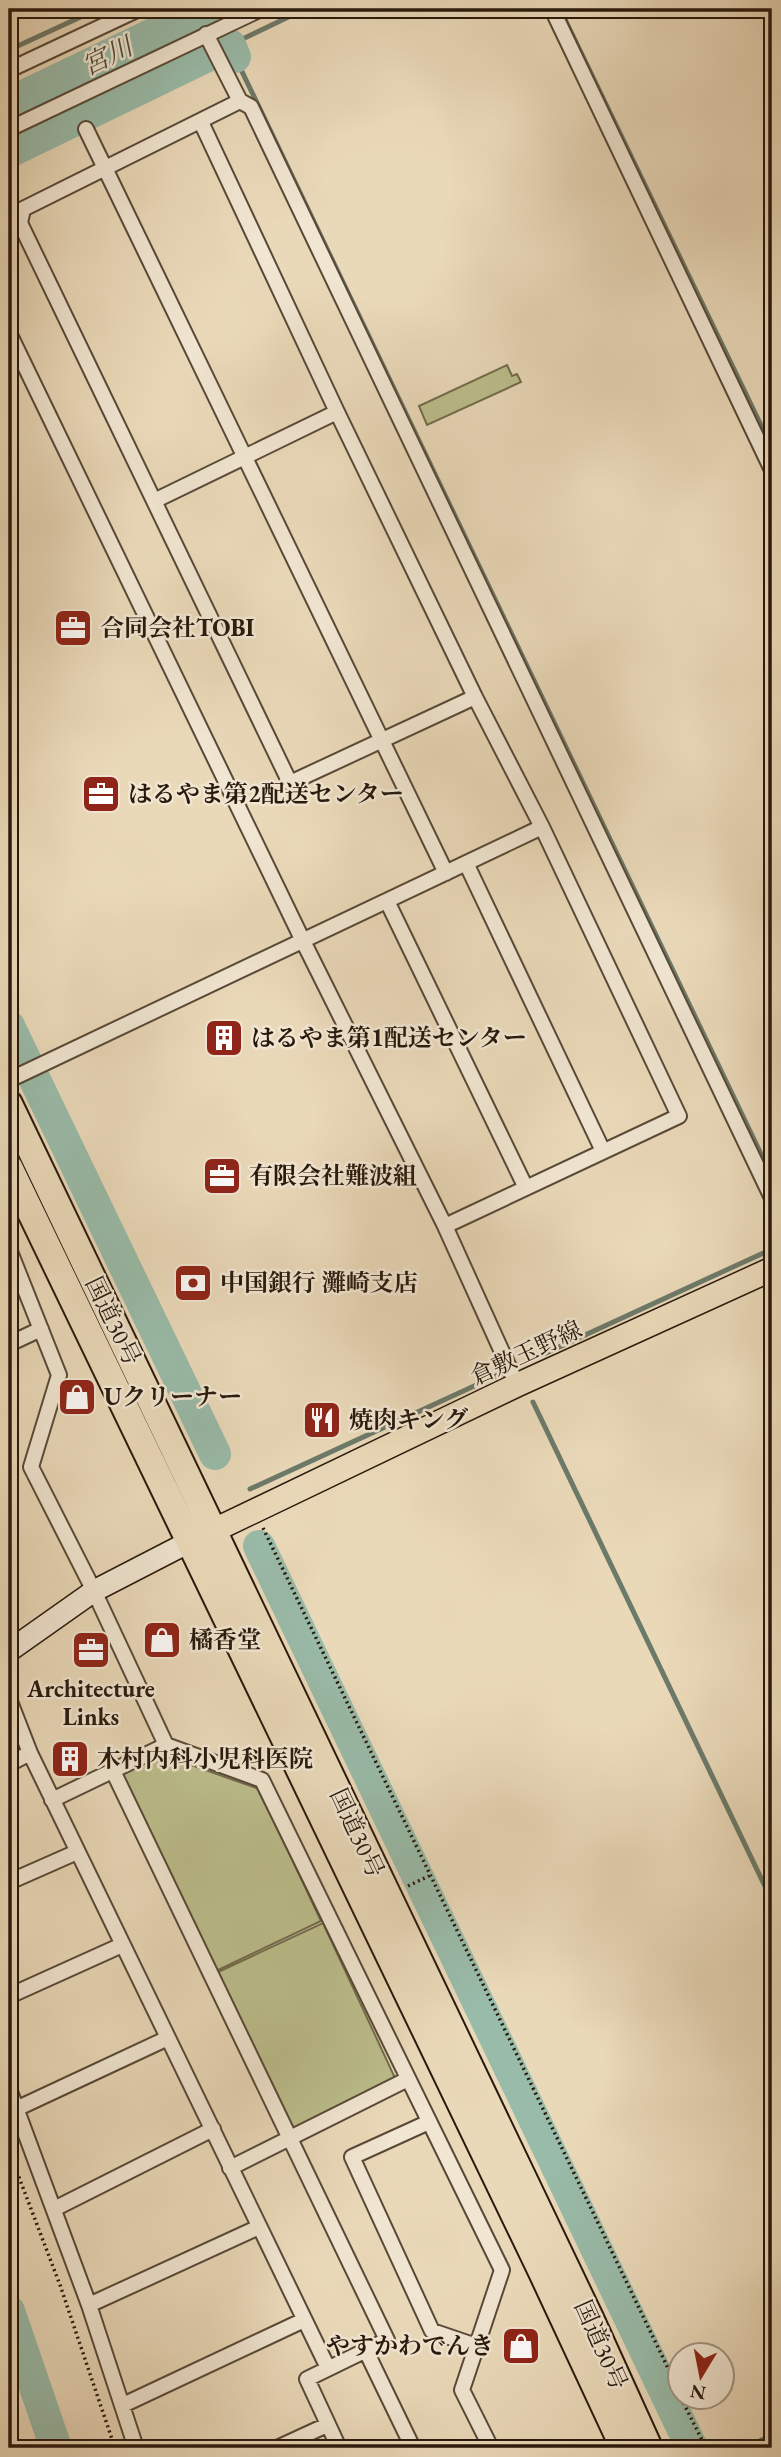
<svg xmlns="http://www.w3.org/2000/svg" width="781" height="2457" font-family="'EB Garamond','Noto Serif JP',serif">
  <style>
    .green { fill: #bcbe8c; stroke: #726c4c; stroke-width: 2 }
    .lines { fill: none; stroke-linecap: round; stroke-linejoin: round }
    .stream { stroke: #6c7a6a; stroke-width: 5 }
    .river { stroke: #99bba9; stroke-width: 32 }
    .street-casing { stroke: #584937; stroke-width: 18 }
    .secondary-casing { stroke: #28190c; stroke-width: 24 }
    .primary-casing { stroke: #28190c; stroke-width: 26 }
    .highway-casing { stroke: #28190c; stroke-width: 30 }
    .path { stroke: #28190c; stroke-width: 3.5; stroke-dasharray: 2 3.5; stroke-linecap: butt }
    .street { stroke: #f1e6d2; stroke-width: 14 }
    .secondary { stroke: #f1e6d2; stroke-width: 21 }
    .primary { stroke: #ead9b9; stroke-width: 23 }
    .highway { stroke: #ead9b9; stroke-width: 26 }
    .labels { text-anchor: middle; stroke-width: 5; stroke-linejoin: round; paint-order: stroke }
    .poi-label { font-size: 24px; font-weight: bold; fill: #28190c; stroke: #f1e6d2; text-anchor: start }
    .street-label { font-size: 24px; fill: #28190c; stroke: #f1e6d2 }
    .water-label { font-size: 26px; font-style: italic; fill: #4a4a3b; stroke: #f1e6d2 }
  </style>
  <rect width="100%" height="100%" fill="#ead9b9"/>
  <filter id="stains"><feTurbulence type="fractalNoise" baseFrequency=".00286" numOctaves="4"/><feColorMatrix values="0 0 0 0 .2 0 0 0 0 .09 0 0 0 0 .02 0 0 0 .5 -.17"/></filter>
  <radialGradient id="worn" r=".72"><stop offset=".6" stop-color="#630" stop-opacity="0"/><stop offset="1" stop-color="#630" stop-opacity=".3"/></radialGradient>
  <!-- green -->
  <path class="green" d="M507,365l5,11 5,-2 4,8 -94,43 -8,-19z
    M163,1755l96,34 62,132 -105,50 -96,-197z
    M323,1923l72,155 -104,53 -75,-158z"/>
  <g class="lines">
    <!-- stream -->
    <path class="stream" d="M560,9l212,439
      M230,45l75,-36
      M9,50l89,-41
      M235,57l537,1120
      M533,1402l239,499
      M250,1489l522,-240
      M745,2448l27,-13"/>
    <!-- river -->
    <path class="river" d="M9,103l196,-94
      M9,152l221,-107 5,12
      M9,1026l206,428
      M259,1546l433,902
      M9,2311l47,137"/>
    <defs>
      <path id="street" d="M552,9l220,461
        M206,34l34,67 -217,108 -3,14 270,560 185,-86
        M9,70l130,-61
        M240,101l11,6 521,1091
        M201,122l136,290 138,285 67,130 137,289 -234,110
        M9,129l252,-120
        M86,129l360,744
        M9,333l294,608 142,285 72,159
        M154,501l183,-89
        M466,863l137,288
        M387,901l139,287
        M9,1080l533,-253
        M9,1249l50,126 -28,92 63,124 72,154 96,35 240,490 -40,120 29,58
        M9,1344l32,-15
        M9,1699l21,54 298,615
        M9,1764l21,-11
        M113,1771l274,569 -80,39 32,69
        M52,1800l114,-55
        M9,1882l68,-30
        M9,1996l113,-51
        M9,2089l80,216 47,143
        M16,2109l152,-71
        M429,2122l-77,35 80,174 44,15
        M230,2168l178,-89
        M54,2209l159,-80
        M89,2305l170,-78
        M366,2351l47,97
        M123,2405l181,-85
        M277,2448l50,-23"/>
      <path id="secondary" d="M9,1651l85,-60 95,-49"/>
      <path id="primary" d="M198,1538l319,-153 255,-116"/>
      <path id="highway" d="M9,1104l581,1214 59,130
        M9,1167l532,1103 83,178"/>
    </defs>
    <!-- street casing -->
    <use href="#street" class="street-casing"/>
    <!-- secondary casing -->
    <use href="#secondary" class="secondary-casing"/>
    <!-- primary casing -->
    <use href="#primary" class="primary-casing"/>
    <!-- highway casing -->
    <use href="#highway" class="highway-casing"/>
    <!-- path -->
    <path class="path" d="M263,1528l417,865
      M408,1886l21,-10
      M9,2151l51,134 55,163
      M681,2398l25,50"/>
    <!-- street -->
    <use href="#street" class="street"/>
    <!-- secondary -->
    <use href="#secondary" class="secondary"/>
    <!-- primary -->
    <use href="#primary" class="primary"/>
    <!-- highway -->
    <use href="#highway" class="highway"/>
  </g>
  <!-- icons -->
  <defs>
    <symbol id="office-square" viewBox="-11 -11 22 22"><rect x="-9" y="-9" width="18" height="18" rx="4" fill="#8f2418" stroke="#f1e6d2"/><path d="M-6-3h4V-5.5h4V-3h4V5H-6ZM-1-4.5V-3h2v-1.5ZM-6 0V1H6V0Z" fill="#fff"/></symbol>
    <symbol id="building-square" viewBox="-11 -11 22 22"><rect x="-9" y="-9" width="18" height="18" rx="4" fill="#8f2418" stroke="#f1e6d2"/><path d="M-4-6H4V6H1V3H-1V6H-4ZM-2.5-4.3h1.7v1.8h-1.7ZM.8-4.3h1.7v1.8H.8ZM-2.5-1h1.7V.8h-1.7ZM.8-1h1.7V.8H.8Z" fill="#fff"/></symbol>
    <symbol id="bank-square" viewBox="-11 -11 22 22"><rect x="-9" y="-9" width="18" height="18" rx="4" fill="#8f2418" stroke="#f1e6d2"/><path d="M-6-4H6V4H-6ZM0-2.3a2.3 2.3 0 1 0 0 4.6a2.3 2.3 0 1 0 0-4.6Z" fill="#fff"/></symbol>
    <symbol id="shop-square" viewBox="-11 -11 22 22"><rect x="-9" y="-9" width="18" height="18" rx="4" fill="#8f2418" stroke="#f1e6d2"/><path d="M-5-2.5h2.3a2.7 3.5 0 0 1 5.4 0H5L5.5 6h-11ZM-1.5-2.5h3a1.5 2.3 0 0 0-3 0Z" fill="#fff"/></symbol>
    <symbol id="restaurant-square" viewBox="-11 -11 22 22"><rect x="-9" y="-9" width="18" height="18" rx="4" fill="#8f2418" stroke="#f1e6d2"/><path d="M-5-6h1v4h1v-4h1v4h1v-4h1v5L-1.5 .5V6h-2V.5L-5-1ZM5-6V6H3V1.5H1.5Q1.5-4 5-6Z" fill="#fff"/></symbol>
  </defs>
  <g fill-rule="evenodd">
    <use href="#office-square" x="51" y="606" width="44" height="44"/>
    <use href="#office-square" x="79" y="772" width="44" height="44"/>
    <use href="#building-square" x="202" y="1016" width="44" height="44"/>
    <use href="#office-square" x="200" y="1154" width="44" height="44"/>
    <use href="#bank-square" x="171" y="1261" width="44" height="44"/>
    <use href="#shop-square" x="55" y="1375" width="44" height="44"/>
    <use href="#restaurant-square" x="300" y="1398" width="44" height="44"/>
    <use href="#shop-square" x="140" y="1618" width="44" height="44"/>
    <use href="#office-square" x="69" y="1628" width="44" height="44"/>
    <use href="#building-square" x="48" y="1737" width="44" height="44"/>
    <use href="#shop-square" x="499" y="2324" width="44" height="44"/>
  </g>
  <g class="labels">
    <!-- poi labels -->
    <g class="poi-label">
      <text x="100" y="636">合同会社TOBI</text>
      <text x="128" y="802">はるやま第2配送センター</text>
      <text x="251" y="1046">はるやま第1配送センター</text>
      <text x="249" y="1184">有限会社難波組</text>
      <text x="220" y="1291">中国銀行 灘崎支店</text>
      <text x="104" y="1405">Uクリーナー</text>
      <text x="349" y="1428">焼肉キング</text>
      <text x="189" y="1648">橘香堂</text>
      <text x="91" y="1697" text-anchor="middle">Architecture<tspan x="91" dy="28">Links</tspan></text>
      <text x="97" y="1767">木村内科小児科医院</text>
      <text x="494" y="2354" text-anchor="end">やすかわでんき</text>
    </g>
    <!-- street labels -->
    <g class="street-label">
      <text transform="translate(113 1321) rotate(64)" y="8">国道30号</text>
      <text transform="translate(526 1353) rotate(-25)" y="8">倉敷玉野線</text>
      <text transform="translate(357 1833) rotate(65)" y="8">国道30号</text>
      <text transform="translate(601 2345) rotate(66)" y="8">国道30号</text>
    </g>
    <!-- water labels -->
    <g class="water-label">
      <text transform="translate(107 56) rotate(-26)" y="9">宮川</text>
    </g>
  </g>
  <!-- margin -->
  <rect width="781" height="2457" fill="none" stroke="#ead9b9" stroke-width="35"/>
  <rect x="10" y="10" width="760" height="2436" fill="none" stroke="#28190c" stroke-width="3.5"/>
  <rect x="18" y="18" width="746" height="2422" fill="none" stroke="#28190c" stroke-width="2"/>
  <!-- north arrow -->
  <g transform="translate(701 2376) rotate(190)"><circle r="33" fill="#f1e6d2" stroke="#a19483" stroke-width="2"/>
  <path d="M0-5L12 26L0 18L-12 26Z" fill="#8f2418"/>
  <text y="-10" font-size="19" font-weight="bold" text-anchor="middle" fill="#28190c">N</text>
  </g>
  <rect width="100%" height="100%" filter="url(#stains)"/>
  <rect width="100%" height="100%" fill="url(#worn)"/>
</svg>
